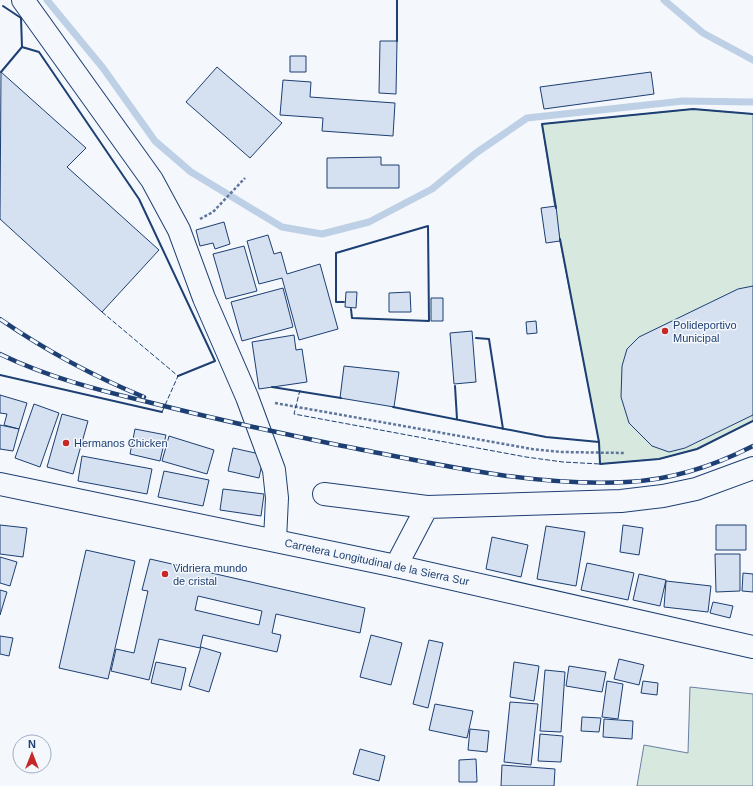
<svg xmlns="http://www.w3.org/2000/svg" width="753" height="786" font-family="Arial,sans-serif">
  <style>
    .green { fill: #d7e8df; stroke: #687fa3 }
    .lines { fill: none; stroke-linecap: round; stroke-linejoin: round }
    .stream { stroke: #bed0e5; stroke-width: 7 }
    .building { fill: #d5e0f0; stroke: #1d3f73; fill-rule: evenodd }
    .minor-casing { stroke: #1d3f73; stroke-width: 24 }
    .tertiary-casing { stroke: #1d3f73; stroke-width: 24 }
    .trunk-casing { stroke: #1d3f73; stroke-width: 24 }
    .path { stroke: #5e769c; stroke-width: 2.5; stroke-dasharray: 3 2; stroke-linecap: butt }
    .minor { stroke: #f4f7fb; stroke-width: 22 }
    .tertiary { stroke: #f4f7fb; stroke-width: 22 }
    .trunk { stroke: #f4f7fb; stroke-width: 22 }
    .rail-casing { stroke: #1d3f73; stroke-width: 4.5 }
    .rail { stroke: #f4f7fb; stroke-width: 3; stroke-dasharray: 9; stroke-linecap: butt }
    .fence { stroke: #1d3f73; stroke-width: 1; stroke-dasharray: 5 2; stroke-linecap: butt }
    .wall { stroke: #1d3f73; stroke-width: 2 }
    .poi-dot { fill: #c62828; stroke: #f4f7fb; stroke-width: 1.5 }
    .labels { text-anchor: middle; stroke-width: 3; stroke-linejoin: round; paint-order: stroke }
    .poi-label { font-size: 11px; fill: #1d3f73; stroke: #f4f7fb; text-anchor: start }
    .street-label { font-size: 11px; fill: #1d3f73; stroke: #f4f7fb }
  </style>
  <rect width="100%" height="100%" fill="#f4f7fb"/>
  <!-- green -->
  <path class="green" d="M693,109l60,5v307l-56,28 -38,10 -59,5 -1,-22 -39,-201 -18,-117z
    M690,687l63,7v92h-116l7,-41 44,8z"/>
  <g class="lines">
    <!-- stream -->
    <path class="stream" d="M47,0l56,68 52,73 36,31 91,55 40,7 47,-12 63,-33 44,-36 51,-35 156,-17 70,1
      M664,0l39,33 50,27"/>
  </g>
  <!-- building -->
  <path class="building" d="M380,41h17l-1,53 -17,-1z
    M290,56h16v16h-16z
    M217,67l65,56 -32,35 -64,-56z
    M1,72l85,76 -19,19 92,83 -57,62 -102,-93z
    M651,72l3,22 -110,15 -4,-22z
    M283,80l28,2 -1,15 85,6 -2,33 -71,-5 1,-13 -43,-3z
    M381,157v8h18v23h-72v-30z
    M556,206l4,35 -14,2 -5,-35z
    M224,222l6,22 -15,5 -2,-6 -13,3 -4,-16z
    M268,235l6,19 7,-2 6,22 33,-10 18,65 -39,11 -17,-62 -23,6 -12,-43z
    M244,246l13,45 -31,8 -13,-45z
    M753,286v129l-68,33 -16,4 -17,-6 -23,-23 -8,-26 1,-31 5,-17 12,-12 99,-48z
    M283,288l10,39 -51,14 -11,-39z
    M346,292h11l-1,16 -11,-1z
    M410,292l1,20h-22v-19z
    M431,298h12v23h-12z
    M536,321l1,12 -10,1 -1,-12z
    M472,331l4,51 -22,2 -4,-51z
    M294,335l2,15 6,-1 5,33 -48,7 -7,-47z
    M344,366l55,6 -5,35 -54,-9z
    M0,395l27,8 -8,26 -15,-4 3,-11 -7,-1z
    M34,404l25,9 -19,54 -25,-9z
    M62,414l26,7 -15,53 -26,-7z
    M0,425l19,4 -6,22 -13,-2z
    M135,429l31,6 -6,26 -30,-7z
    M169,436l45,14 -7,24 -45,-13z
    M233,448l31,7 -5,23 -31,-7z
    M82,456l70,13 -5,25 -69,-13z
    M164,471l45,9 -6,26 -45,-9z
    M223,489l41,5 -3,22 -41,-6z
    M0,525l27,3 -4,29 -23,-3z
    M623,525l20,3 -4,27 -19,-3z
    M716,525h30v25h-30z
    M546,526l39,6 -9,54 -39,-7z
    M492,537l36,8 -7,32 -35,-8z
    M86,550l49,11 -27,118 -49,-11z
    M715,554h25v37l-24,1z
    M0,557l17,5 -7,24 -10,-3z
    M150,559l215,49 -5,25 -84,-19 -4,19 9,2 -4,17 -74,-17 -3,13 -41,-9 -10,41 -38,-9 5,-22 18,4 14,-62 -6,-1zM198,596l64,15 -3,14 -64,-15z
    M587,563l47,10 -6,27 -47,-10z
    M743,573l10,1v18l-11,-1z
    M639,574l27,6 -6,26 -27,-6z
    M666,581l45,5 -3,26 -44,-5z
    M0,590l7,2 -7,23z
    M713,602l20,4 -3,12 -20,-5z
    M371,635l31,8 -11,42 -31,-8z
    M0,636l13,2 -4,18 -9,-2z
    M429,640l14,3 -15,65 -15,-4z
    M201,647l20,6 -12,39 -20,-6z
    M619,659l25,6 -5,20 -25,-6z
    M156,662l30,6 -5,22 -30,-7z
    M514,662l25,4 -5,35 -24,-4z
    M569,666l37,6 -4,20 -36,-6z
    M545,670l20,2 -4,60 -21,-1z
    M607,681l16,3 -5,35 -16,-2z
    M643,681l15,2 -1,12 -16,-2z
    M510,702l28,2 -7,61 -27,-3z
    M435,704l38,7 -6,27 -38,-8z
    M582,717l19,1 -2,14 -18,-1z
    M604,719l29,2 -1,18 -29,-2z
    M470,729l19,2 -2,21 -19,-2z
    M540,734l23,2 -2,26 -23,-1z
    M360,749l25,7 -6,25 -26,-7z
    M476,759l1,23h-18v-22z
    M502,765l53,4 -1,17h-53z"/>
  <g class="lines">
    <defs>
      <path id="minor" d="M324,494l103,13"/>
      <path id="tertiary" d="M23,0l129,180 27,50 25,68 43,99 27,73 3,28 -2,42
        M396,566l31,-59 194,-6 42,-5 33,-7 57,-21"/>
      <path id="trunk" d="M0,484l396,82 357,81"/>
    </defs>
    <!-- minor casing -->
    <use href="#minor" class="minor-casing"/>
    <!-- tertiary casing -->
    <use href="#tertiary" class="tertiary-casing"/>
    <!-- trunk casing -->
    <use href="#trunk" class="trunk-casing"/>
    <!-- path -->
    <path class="path" d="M200,219l13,-7 32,-34
      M275,403l257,46 30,3 62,1"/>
    <!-- minor -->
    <use href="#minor" class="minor"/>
    <!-- tertiary -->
    <use href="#tertiary" class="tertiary"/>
    <!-- trunk -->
    <use href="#trunk" class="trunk"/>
    <defs>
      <path id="rail" d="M0,319c45,31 93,57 144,78
        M0,354c47,23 98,36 148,48 63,16 126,30 190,43 94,18 192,42 289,37 43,-2 87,-16 126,-36"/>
    </defs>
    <!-- rail casing -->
    <use href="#rail" class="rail-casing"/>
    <!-- rail -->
    <use href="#rail" class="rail"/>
    <!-- fence -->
    <path class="fence" d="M102,312l76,64 -16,36
      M300,390l-6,24 232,43 37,5 37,2"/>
    <!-- wall -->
    <path class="wall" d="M397,41v-41
      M22,47l17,5 100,147 76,162 -37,15
      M1,72l21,-25 -1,-29 -18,-12
      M556,208l-14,-84 151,-15 60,5
      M560,239l39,203 1,22 59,-5 38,-10 56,-28
      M344,302h-8v-49l92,-27 1,95 -77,-3 -1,-9
      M476,338l13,1 14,90
      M0,375l162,37
      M455,386l2,33
      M272,387l69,11
      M393,407l153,30 53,5"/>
  </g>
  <!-- markers -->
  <g class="poi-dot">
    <circle cx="665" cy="331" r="4"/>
    <circle cx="66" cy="443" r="4"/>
    <circle cx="165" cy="574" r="4"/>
  </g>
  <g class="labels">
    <!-- poi labels -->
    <g class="poi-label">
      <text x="673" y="329">Polideportivo<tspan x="673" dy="13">Municipal</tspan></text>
      <text x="74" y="447">Hermanos Chicken</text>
      <text x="173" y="572">Vidriera mundo<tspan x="173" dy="13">de cristal</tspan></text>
    </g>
    <!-- street labels -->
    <g class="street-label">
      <text transform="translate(377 562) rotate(12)" y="4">Carretera Longitudinal de la Sierra Sur</text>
    </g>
  </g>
  <!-- north arrow -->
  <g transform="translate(32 754)"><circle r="19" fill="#f4f7fb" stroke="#9eadc5"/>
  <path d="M0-3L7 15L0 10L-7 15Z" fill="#c62828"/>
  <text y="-6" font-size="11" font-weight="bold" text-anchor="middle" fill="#1d3f73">N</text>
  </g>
</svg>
